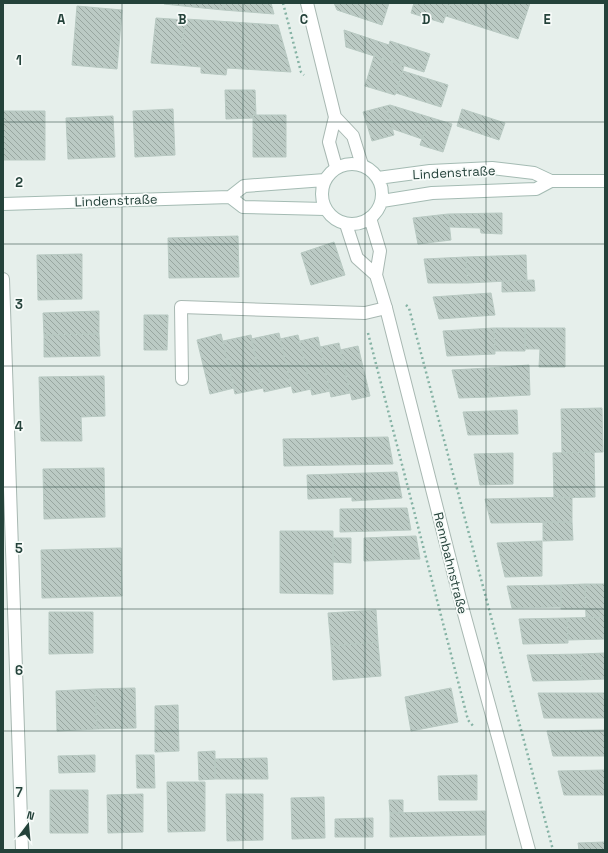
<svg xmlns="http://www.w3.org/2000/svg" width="608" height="853" font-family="'Space Grotesk',sans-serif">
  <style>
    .building { fill: url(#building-back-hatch); stroke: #b8c9c2 }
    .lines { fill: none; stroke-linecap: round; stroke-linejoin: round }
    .service-casing { stroke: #a8b8b2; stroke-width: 14 }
    .minor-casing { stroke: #a8b8b2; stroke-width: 14 }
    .secondary-casing { stroke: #a4bbb3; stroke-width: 14 }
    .path { stroke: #86b3a5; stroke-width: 2.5; stroke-dasharray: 2 3; stroke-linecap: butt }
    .service { stroke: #fff; stroke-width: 12 }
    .minor { stroke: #fff; stroke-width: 12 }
    .secondary { stroke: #fff; stroke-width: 12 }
    .grid { fill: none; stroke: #24423a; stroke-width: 1; stroke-opacity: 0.55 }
    .labels { text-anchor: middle; stroke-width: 3.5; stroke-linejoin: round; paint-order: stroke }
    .street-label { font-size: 13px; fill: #24423a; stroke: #f7fbf9 }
    .grid-label { font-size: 13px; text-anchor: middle; font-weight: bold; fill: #24423a; stroke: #f7fbf9; stroke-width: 3.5; stroke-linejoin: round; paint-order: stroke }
  </style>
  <defs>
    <pattern id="building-back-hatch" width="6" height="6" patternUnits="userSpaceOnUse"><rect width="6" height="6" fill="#bbcac4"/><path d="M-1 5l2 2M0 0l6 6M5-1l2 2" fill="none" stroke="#98a6a0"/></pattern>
  </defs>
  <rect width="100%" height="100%" fill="#e6efeb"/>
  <!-- building -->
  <path class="building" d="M164,3h30l-1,4 -29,-3z
    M194,3h29v7l-30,-3z
    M223,3h48l3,11 -51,-4z
    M334,3h55l-7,22 -45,-15z
    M414,3h36l-7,20 -32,-10z
    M450,3h80l-12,36 -72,-23z
    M77,6l45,4 -5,59 -45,-4z
    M156,18l30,2 -8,45 -27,-2z
    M186,19l92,6 13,47 -64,-4 -1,7 -25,-2v-6l-23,-2z
    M344,30l45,15 1,-4 40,13 -6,18 -78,-25z
    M374,56l30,10 -9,29 -30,-9z
    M403,71l45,14 -7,22 -45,-14z
    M225,90h30l1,25h-3v3l-27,1z
    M390,105l39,12 -7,22 -29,-10 -7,-23z
    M386,106l8,29 -22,6 -9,-29z
    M173,109l2,46 -40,2 -2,-46z
    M462,109l43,14 -6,17 -42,-14z
    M3,111h42v49h-42z
    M253,115h33v42h-33z
    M113,116l2,41 -47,2 -2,-41z
    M429,117l23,7 -9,28 -23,-7z
    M502,213v21l-21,-1 -1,-5 -30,-1 -2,-13z
    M448,214l3,26 -33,4 -5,-26z
    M238,236l1,41 -70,1 -1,-40z
    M334,242l11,33 -34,10 -10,-32z
    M82,254v45l-44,1 -1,-45z
    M526,255l1,25 -59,3 -2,-26z
    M466,257l2,26h-40l-4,-24z
    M534,280l1,11 -33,1v-11z
    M491,293l4,22 -56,4 -6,-22z
    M99,311v23l-55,1 -1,-22z
    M144,315h24l-1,35h-23z
    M494,328l1,26 -48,2 -4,-25z
    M494,328h31v23h-30z
    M525,328h40v39h-26l1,-18h-15z
    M279,333l12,53 -27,6 -13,-53z
    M99,334l1,22 -56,1v-22z
    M221,334l13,54 -24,6 -13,-54z
    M251,335l12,53 -28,6 -12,-53z
    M298,335l13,54 -18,4 -13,-54z
    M318,337l12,54 -18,4 -12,-54z
    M339,343l11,50 -19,4 -11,-50z
    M358,346l12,50 -18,4 -12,-50z
    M529,365l1,30 -40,2 -2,-29z
    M488,368l2,29 -31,1 -7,-28z
    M104,376l1,40 -24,1 1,24h-41l-2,-64z
    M602,408l1,44 -41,1 -1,-44z
    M517,410l1,24 -50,1 -5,-23z
    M388,437l5,27 -109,2 -1,-27z
    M594,452l1,45 -41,1 -1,-45z
    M513,453v31l-33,1 -6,-31z
    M104,468l1,49 -61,2 -1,-50z
    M397,472l5,26 -50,3v-4l-44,2 -1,-24z
    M572,497v25l-81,1 -6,-24z
    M407,508l4,22 -71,2v-23z
    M543,522h29l1,18 -30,1z
    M280,531h53v63l-53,-1z
    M416,536l4,23 -56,2v-23z
    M333,538h18v25l-18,-1z
    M542,541v35l-37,1 -8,-34z
    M121,548l1,48 -80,2 -1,-48z
    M585,584h20v33l-19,1z
    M585,584l1,25h-25v-24z
    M561,585v22l-49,1 -5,-22z
    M376,610l2,32 -47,4 -3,-33z
    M49,612h44v41l-44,1z
    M605,617v22l-37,1 -1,-22z
    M567,618l1,25 -45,1 -4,-25z
    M378,642l3,34 -48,4 -2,-34z
    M605,653v26l-23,1 -1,-26z
    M581,654l1,26 -49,1 -6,-26z
    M135,688l1,40 -39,1 -2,-40z
    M451,688l7,34 -47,9 -6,-34z
    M95,689l2,40 -40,2 -1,-40z
    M538,693h67v25h-61z
    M178,705l1,46 -24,1v-46z
    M605,730v26h-52l-6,-25z
    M215,751v28l-16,1 -1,-28z
    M95,755v17l-36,1 -1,-17z
    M136,755h18l1,33h-18z
    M267,758l1,21h-53v-20z
    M605,770v25h-41l-6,-24z
    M477,775v25h-38l-1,-24z
    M167,782h38v49l-37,1z
    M50,790h38v43h-38z
    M143,794v38l-35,1 -1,-38z
    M226,794h37v46l-36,1z
    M324,797l1,41 -33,1 -1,-41z
    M389,800h14v13h-13z
    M485,811v24l-95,2v-24z
    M373,818v19h-38v-18z
    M605,842v8h-26l-1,-7z"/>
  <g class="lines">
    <defs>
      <path id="service" d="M182,379l-1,-72 184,6 21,-5"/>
      <path id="minor" d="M307,3l28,114 -6,25 7,25
        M335,117l18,19 9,29
        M370,218l10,33 -4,24 10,33 74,291 69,251
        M346,224l11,34 19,17
        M3,279l19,571"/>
      <path id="secondary" d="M322 194a30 30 0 1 1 60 0a30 30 0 1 1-60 0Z
        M378,178l52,-7 62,-3 42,5 17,8h54
        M230,197l13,10 82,2
        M382,201l50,-8 104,-4 15,-8
        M3,204l227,-7 14,-11 81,-6"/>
    </defs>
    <!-- service casing -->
    <use href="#service" class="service-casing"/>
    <!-- minor casing -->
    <use href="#minor" class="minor-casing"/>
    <!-- secondary casing -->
    <use href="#secondary" class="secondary-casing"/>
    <!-- path -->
    <path class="path" d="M283,3l18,69 3,3
      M406,305l3,3 144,542
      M368,333l100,387 6,7"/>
    <!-- service -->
    <use href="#service" class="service"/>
    <!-- minor -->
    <use href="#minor" class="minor"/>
    <!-- secondary -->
    <use href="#secondary" class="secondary"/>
  </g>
  <!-- grid -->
  <path class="grid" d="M122,3v847M243,3v847M365,3v847M486,3v847M3,122h602M3,244h602M3,366h602M3,487h602M3,609h602M3,731h602"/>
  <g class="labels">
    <!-- street labels -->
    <g class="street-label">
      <text transform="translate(454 172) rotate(-3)" y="5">Lindenstraße</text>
      <text transform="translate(116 200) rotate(-2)" y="5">Lindenstraße</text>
      <text transform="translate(451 563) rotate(76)" y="5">Rennbahnstraße</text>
    </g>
  </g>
  <g class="grid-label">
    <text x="61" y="24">A</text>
    <text x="182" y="24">B</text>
    <text x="304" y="24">C</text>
    <text x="426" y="24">D</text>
    <text x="547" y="24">E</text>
    <text x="19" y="65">1</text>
    <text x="19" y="187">2</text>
    <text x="19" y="309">3</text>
    <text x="19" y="431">4</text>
    <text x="19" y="553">5</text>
    <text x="19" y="675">6</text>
    <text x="19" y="797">7</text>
  </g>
  <!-- border -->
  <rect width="608" height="853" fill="none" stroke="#24423a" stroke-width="8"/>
  <!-- north arrow -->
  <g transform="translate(28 825) rotate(16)" stroke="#f7fbf9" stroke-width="3" paint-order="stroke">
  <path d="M0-3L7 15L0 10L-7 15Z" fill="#24423a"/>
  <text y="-6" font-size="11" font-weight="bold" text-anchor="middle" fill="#24423a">N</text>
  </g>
</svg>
